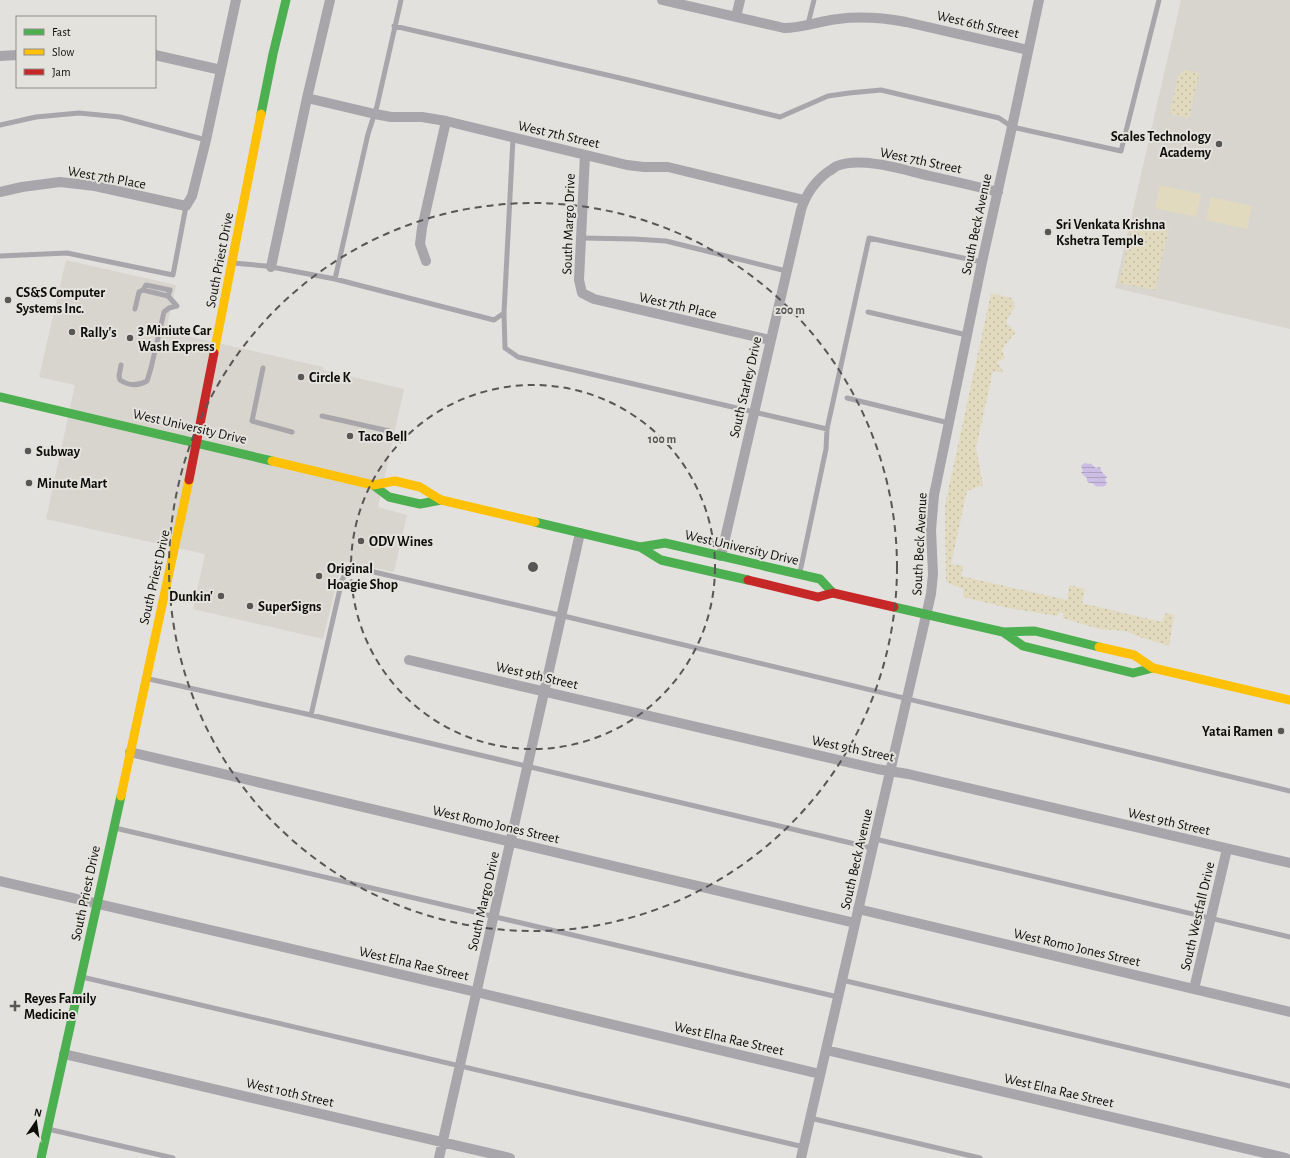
<svg xmlns="http://www.w3.org/2000/svg" width="1290" height="1158" font-family="'Alegreya Sans',sans-serif">
  <style>
    .built { fill: #d7d5cd }
    .green { fill: url(#green-dots) }
    .pitch { fill: #e1dabf }
    .water { fill: url(#water-rules) }
    .lines { fill: none; stroke-linecap: round; stroke-linejoin: round }
    .lane { stroke: #a8a6ab; stroke-width: 5 }
    .street { stroke: #a8a6ab; stroke-width: 10 }
    .fast { stroke: #4caf50; stroke-width: 9 }
    .slow { stroke: #ffc107; stroke-width: 9 }
    .jam { stroke: #c62828; stroke-width: 9 }
    .ring { fill: none; stroke: #585755; stroke-width: 2; stroke-dasharray: 7 5 }
    .poi-dot { fill: #585755; stroke: #e4e2dc; stroke-width: 1.5 }
    .labels { text-anchor: middle; stroke-width: 4; stroke-linejoin: round; paint-order: stroke }
    .street-label { font-size: 14px; fill: #0e0d0b; stroke: #e4e2dc }
    .poi-label { font-size: 14px; font-weight: bold; fill: #0e0d0b; stroke: #e4e2dc; text-anchor: start }
    .centre { fill: #585755; stroke: #e4e2dc; stroke-width: 2 }
    .ring-label { font-size: 12px; text-anchor: middle; font-weight: bold; fill: #585755; stroke: #e4e2dc; stroke-width: 4; stroke-linejoin: round; paint-order: stroke }
  </style>
  <defs>
    <pattern id="green-dots" width="8" height="8" patternUnits="userSpaceOnUse"><rect width="8" height="8" fill="#e1dabf"/><path d="M2 2h.1M6 6h.1" fill="none" stroke="#c0baa3" stroke-width="1.8" stroke-linecap="round"/></pattern>
    <pattern id="water-rules" width="6" height="5" patternUnits="userSpaceOnUse"><rect width="6" height="5" fill="#cbbde3"/><path d="M0 2.5h6" fill="none" stroke="#ada1c1"/></pattern>
  </defs>
  <rect width="100%" height="100%" fill="#e2e1de"/>
  <!-- built -->
  <path class="built" d="M1181,0h109v329l-175,-41z
    M66,260l110,25 -10,46 157,36 1,3 80,19 -26,118 29,8 -13,57 -52,-11 -19,78 -130,-30 12,-55 -159,-35 29,-134 -36,-8z"/>
  <!-- green -->
  <path class="green" d="M1185,70l14,3 -10,45 -19,-4 8,-38z
    M1133,221l36,7 -14,62 -36,-7z
    M991,293l21,5 3,9 -6,9 -3,7 10,9 -11,13 -3,6 3,7 -8,4 7,11 -11,-2 -17,77 7,37 -16,6 -16,73 12,2 -2,10 106,24 2,-15 16,4 -3,14 80,19 4,-9 8,2 -5,31 -32,-10 -11,-5 -27,-2 -36,-11v-5l-3,-1 -3,4 -49,-8 -45,-11v-8l-17,-7 -1,-77z"/>
  <!-- pitch -->
  <path class="pitch" d="M1160,185l41,9 -5,23 -41,-9z
    M1211,197l41,9 -5,23 -41,-9z"/>
  <!-- water -->
  <path class="water" d="M1084,463l5,1 1,-1 6,5 3,-1 2,1v3l6,6 -2,2 2,5c-3,3 -5,3 -8,2l-2,1 -5,-4h-3l-2,-2v-3l-6,-5 2,-2 -2,-5z"/>
  <g class="lines">
    <!-- lane -->
    <path class="lane" d="M808,24l6,-24
      M394,26l226,52 160,39 48,-21 21,-3 32,-3 118,28 13,9 109,24 38,-151
      M0,125l36,-8 43,-4 41,4 86,23
      M513,138l-9,175 1,35 13,9 309,72
      M581,238l53,1 32,2 120,30
      M0,256l67,-3 106,22 13,-69
      M233,263l33,3 69,13 159,41 10,-7
      M335,279l33,-145 9,-28 24,-106
      M143,290l3,-5 24,5 -2,6
      M868,312l99,23
      M121,365l-2,11 1,4c9,6 18,6 27,1l4,-13 13,-56 5,-4 8,-2 -9,-10 -25,-6 -4,2 -4,17
      M263,368l-11,53 40,11
      M847,398l102,25
      M322,416l67,15
      M800,572l26,-123 1,-20 42,-191 113,24
      M149,679l162,36 561,133
      M311,715l31,-135c4,-9 9,-11 19,-11l211,49 718,173
      M115,828l723,169
      M875,839l415,98
      M82,977l722,170
      M842,980l448,106
      M810,1118l170,40
      M48,1129l125,29"/>
    <!-- street -->
    <path class="street" d="M662,0l122,28c19,0 35,-7 54,-9 23,-3 46,-1 68,3l122,28
      M736,17l4,-17
      M155,55l66,15
      M0,56l17,-1
      M307,98l68,16 16,3h31l24,4 181,44 17,2h24l136,33
      M585,155l-6,125 3,13 12,6 176,41
      M0,192l22,-5 38,-5 35,4 91,20 6,-10 14,-56 30,-140
      M426,261l-6,-17 2,-16 24,-107
      M271,267l36,-169 23,-98
      M721,556l80,-346c5,-16 14,-29 28,-39 3,-1 5,-4 8,-5 24,-10 68,4 93,10 23,5 45,10 68,16
      M409,660l468,109 31,5 382,89
      M130,752l725,171
      M0,881l476,111 344,82
      M858,909l432,103
      M1194,989l33,-140
      M826,1050l460,108
      M64,1054l446,104
      M439,1158l141,-625
      M801,1158l130,-564 2,-20 -2,-44 3,-35 48,-233 30,-135 27,-127"/>
    <!-- fast -->
    <path class="fast" d="M261,114l12,-60 13,-54
      M0,397l272,64
      M373,485l16,12 31,7 21,-4
      M535,522l105,25 21,13 87,20
      M640,547l25,-4 155,36 13,14
      M894,607l109,25 32,-1 64,16
      M1003,632l20,14 110,27 20,-5
      M41,1158l80,-362"/>
    <!-- slow -->
    <path class="slow" d="M214,353l47,-239
      M272,461l101,24 22,-4 25,6 21,13 94,22
      M1099,647l35,8 19,13 137,32
      M121,796l68,-316"/>
    <!-- jam -->
    <path class="jam" d="M189,480l25,-127
      M748,580l70,17 15,-4 61,14"/>
  </g>
  <!-- distance rings -->
  <g class="ring">
    <circle cx="533" cy="567" r="182"/>
    <circle cx="533" cy="567" r="364"/>
  </g>
  <!-- markers -->
  <g class="poi-dot">
    <circle cx="1219" cy="144" r="4"/>
    <circle cx="1048" cy="232" r="4"/>
    <circle cx="8" cy="300" r="4"/>
    <circle cx="72" cy="332" r="4"/>
    <circle cx="130" cy="338" r="4"/>
    <circle cx="301" cy="377" r="4"/>
    <circle cx="350" cy="436" r="4"/>
    <circle cx="28" cy="451" r="4"/>
    <circle cx="29" cy="483" r="4"/>
    <circle cx="361" cy="541" r="4"/>
    <circle cx="319" cy="576" r="4"/>
    <circle cx="221" cy="596" r="4"/>
    <circle cx="250" cy="606" r="4"/>
    <circle cx="1281" cy="731" r="4"/>
    <path d="M13 1000h4v4h4v4h-4v4h-4v-4h-4v-4h4z"/>
  </g>
  <g class="labels">
    <!-- street labels -->
    <g class="street-label">
      <text transform="translate(978 24) rotate(13)" y="5">West 6th Street</text>
      <text transform="translate(559 134) rotate(13)" y="5">West 7th Street</text>
      <text transform="translate(921 160) rotate(12)" y="5">West 7th Street</text>
      <text transform="translate(107 177) rotate(10)" y="5">West 7th Place</text>
      <text transform="translate(568 224) rotate(-88)" y="5">South Margo Drive</text>
      <text transform="translate(976 224) rotate(-78)" y="5">South Beck Avenue</text>
      <text transform="translate(219 260) rotate(-79)" y="5">South Priest Drive</text>
      <text transform="translate(678 305) rotate(13)" y="5">West 7th Place</text>
      <text transform="translate(745 387) rotate(-77)" y="5">South Starley Drive</text>
      <text transform="translate(190 426) rotate(13)" y="5">West University Drive</text>
      <text transform="translate(919 544) rotate(-87)" y="5">South Beck Avenue</text>
      <text transform="translate(742 547) rotate(13)" y="5">West University Drive</text>
      <text transform="translate(154 577) rotate(-77)" y="5">South Priest Drive</text>
      <text transform="translate(537 675) rotate(13)" y="5">West 9th Street</text>
      <text transform="translate(853 748) rotate(12)" y="5">West 9th Street</text>
      <text transform="translate(1169 821) rotate(13)" y="5">West 9th Street</text>
      <text transform="translate(496 824) rotate(13)" y="5">West Romo Jones Street</text>
      <text transform="translate(856 859) rotate(-77)" y="5">South Beck Avenue</text>
      <text transform="translate(85 893) rotate(-78)" y="5">South Priest Drive</text>
      <text transform="translate(483 901) rotate(-77)" y="5">South Margo Drive</text>
      <text transform="translate(1197 916) rotate(-77)" y="5">South Westfall Drive</text>
      <text transform="translate(1077 947) rotate(13)" y="5">West Romo Jones Street</text>
      <text transform="translate(414 963) rotate(13)" y="5">West Elna Rae Street</text>
      <text transform="translate(729 1038) rotate(13)" y="5">West Elna Rae Street</text>
      <text transform="translate(1059 1090) rotate(13)" y="5">West Elna Rae Street</text>
      <text transform="translate(290 1092) rotate(13)" y="5">West 10th Street</text>
    </g>
    <!-- poi labels -->
    <g class="poi-label">
      <text x="1211" y="141" text-anchor="end">Scales Technology<tspan x="1211" dy="16">Academy</tspan></text>
      <text x="1056" y="229">Sri Venkata Krishna<tspan x="1056" dy="16">Kshetra Temple</tspan></text>
      <text x="16" y="297">CS&amp;S Computer<tspan x="16" dy="16">Systems Inc.</tspan></text>
      <text x="138" y="335">3 Miniute Car<tspan x="138" dy="16">Wash Express</tspan></text>
      <text x="80" y="337">Rally's</text>
      <text x="309" y="382">Circle K</text>
      <text x="358" y="441">Taco Bell</text>
      <text x="36" y="456">Subway</text>
      <text x="37" y="488">Minute Mart</text>
      <text x="369" y="546">ODV Wines</text>
      <text x="327" y="573">Original<tspan x="327" dy="16">Hoagie Shop</tspan></text>
      <text x="213" y="601" text-anchor="end">Dunkin'</text>
      <text x="258" y="611">SuperSigns</text>
      <text x="1273" y="736" text-anchor="end">Yatai Ramen</text>
      <text x="24" y="1003">Reyes Family<tspan x="24" dy="16">Medicine</tspan></text>
    </g>
  </g>
  <circle cx="533" cy="567" r="6" class="centre"/>
  <g class="ring-label">
    <text x="790" y="314">200 m</text>
    <text x="662" y="443">100 m</text>
  </g>
  <!-- legend -->
  <rect x="16" y="16" width="140" height="72" fill="#e4e2dc" stroke="#8e8d88"/>
  <rect x="24" y="29" width="20" height="6" fill="#4caf50" stroke="#8e8d88"/>
  <text x="52" y="36" font-size="12" fill="#0e0d0b">Fast</text>
  <rect x="24" y="49" width="20" height="6" fill="#ffc107" stroke="#8e8d88"/>
  <text x="52" y="56" font-size="12" fill="#0e0d0b">Slow</text>
  <rect x="24" y="69" width="20" height="6" fill="#c62828" stroke="#8e8d88"/>
  <text x="52" y="76" font-size="12" fill="#0e0d0b">Jam</text>
  <!-- north arrow -->
  <g transform="translate(36 1122) rotate(13)" stroke="#e4e2dc" stroke-width="3" paint-order="stroke">
  <path d="M0-3L7 15L0 10L-7 15Z" fill="#0e0d0b"/>
  <text y="-6" font-size="11" font-weight="bold" text-anchor="middle" fill="#0e0d0b">N</text>
  </g>
</svg>
